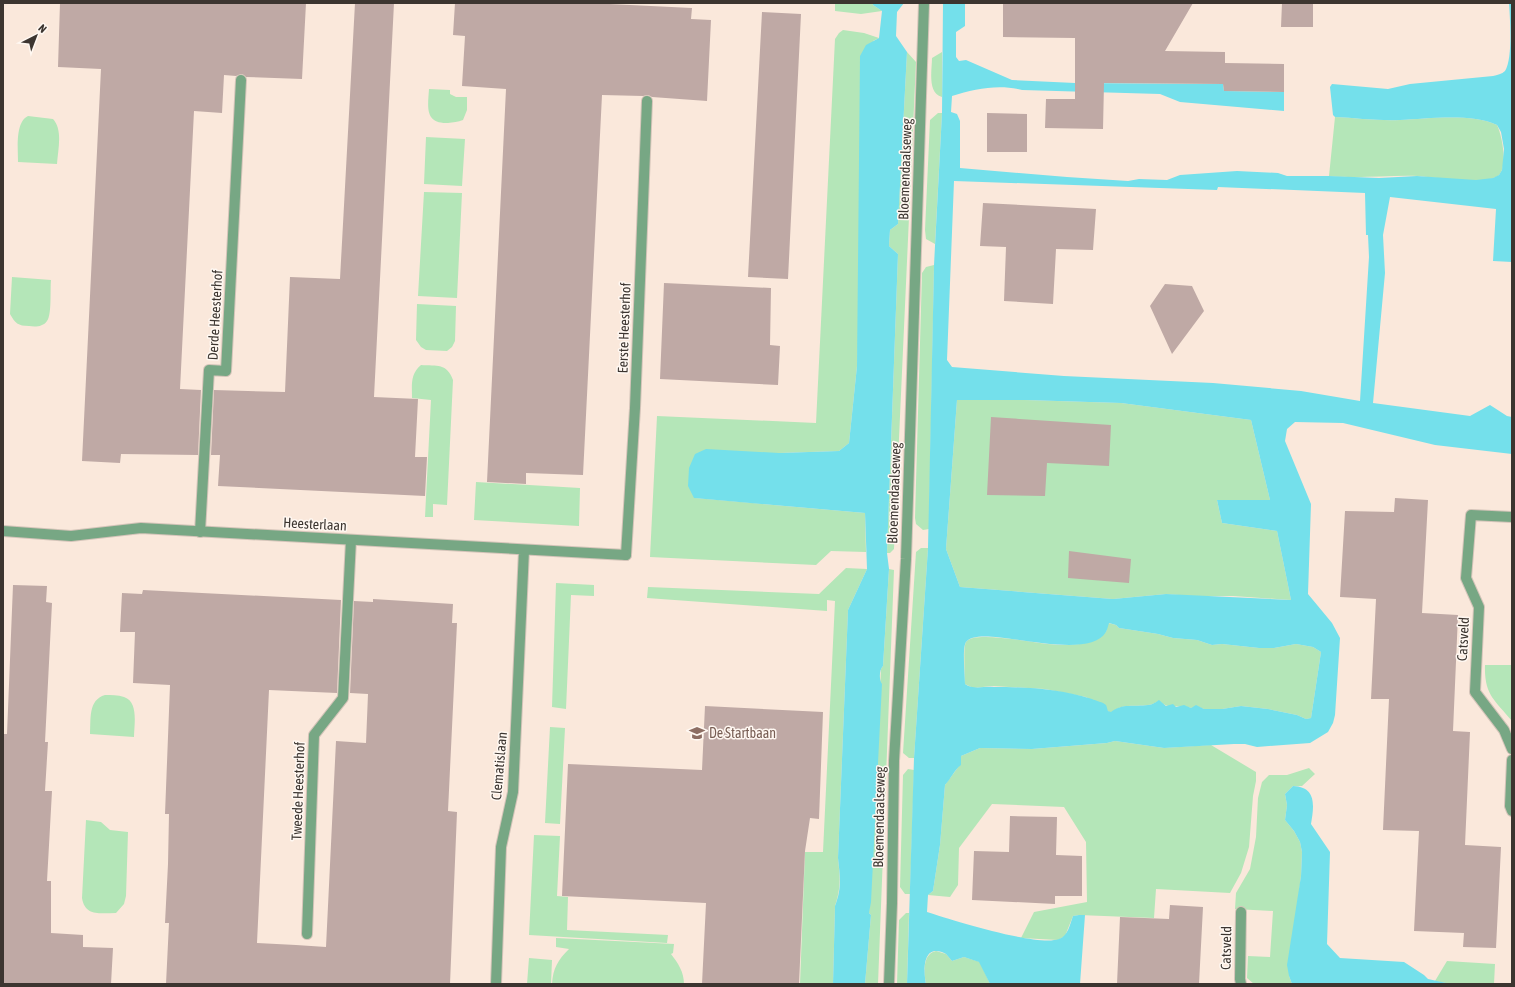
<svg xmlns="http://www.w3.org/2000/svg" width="1515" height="987" font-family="'Asap Condensed',sans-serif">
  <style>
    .green { fill: #b4e6b8 }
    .water { fill: #74e0eb; fill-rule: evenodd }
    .building { fill: #bfa9a5 }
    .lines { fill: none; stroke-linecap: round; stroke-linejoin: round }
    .lane-casing { stroke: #d4c4b9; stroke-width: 12 }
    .street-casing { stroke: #d4c4b9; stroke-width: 12 }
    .lane { stroke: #77a784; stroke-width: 10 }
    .street { stroke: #77a784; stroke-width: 10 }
    .labels { text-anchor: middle; stroke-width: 3; stroke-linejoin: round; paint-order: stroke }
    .street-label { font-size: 14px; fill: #3c3530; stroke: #fff8f2 }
    .education-label { font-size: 14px; fill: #785e54; stroke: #fff8f2; text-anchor: start }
  </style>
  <rect width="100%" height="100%" fill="#fae8db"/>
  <!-- green -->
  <path class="green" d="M835,3h38v2l9,6 -21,3 -26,-3z
    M843,30l21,3 15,5 -6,3 -16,325 -8,77 -10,8 -60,2 -84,45 170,15 1,39 -35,-1 -15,14 -166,-8 7,-141 159,7 19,-384 4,-6z
    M907,52l9,10 -22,487 -4,4h-3l11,-299 -9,-8 1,-16 8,-6z
    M942,52v45c-15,-4 -10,-27 -10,-39z
    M429,89l21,1v4l6,3h11v13l-4,10c-5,2 -10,2 -15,3 -24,1 -20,-17 -19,-34z
    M938,113h4l-7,131 -9,-5 -1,-9 5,-110z
    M28,116l25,3c10,11 5,30 4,45l-39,-2c0,-13 -3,-40 10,-46z
    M1335,117c21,1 43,4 65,3 28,-1 71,-7 97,5 5,10 11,41 2,50 -12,11 -65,2 -81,1 -30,-1 -59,3 -89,0z
    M426,137l39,2 -3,47 -38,-2z
    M424,192l38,1 -5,105 -39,-2z
    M934,265l-5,264 -6,1 -7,-6 -1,-6 7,-245 4,-6z
    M12,277l39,3c-1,9 1,35 -4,41 -4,6 -12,6 -18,5 -11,0 -14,-3 -19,-12z
    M417,304l39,2 -1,35 -3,6 -5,4 -21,-1 -5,-3 -5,-7z
    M421,365c16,1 26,-2 32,15l-6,125 -14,-1v13h-8l6,-117 -19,-2c0,-13 -2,-24 9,-33z
    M957,400h68l96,3 130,17 19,80h-53l5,23 55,8 14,69 -58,-4h-41l-26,-2 -53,5 -153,-12 -14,-38z
    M476,482l104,6 -1,38 -105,-6z
    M921,548h7l-14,210h-5l-6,-5 13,-201z
    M846,568l21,1 -19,41 -10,248c2,19 3,30 -3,48l-2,78h-33l5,-132h18l12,-251 -8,-1v11l-180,-13 1,-11 171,7z
    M889,569l5,1 -16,414h-13l6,-69 -2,-2 12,-244 2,-3z
    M556,583l38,2v11l-23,-1 -5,114 -14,-2z
    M1108,623l8,2 3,3 39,6 15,4 24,2 15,5 10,-1 37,4h15l22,-4 17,3 8,5 -10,66 -5,1 -9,-4 -29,-6 -27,-3 -19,3h-18l-8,-3 -5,2c-13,-5 -20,3 -32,-7 -3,1 -7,4 -11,4 -14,2 -26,-2 -37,8l-25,-16 -41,-8 -53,-3 -19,2 -8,-4c0,-8 -2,-37 1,-42 8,-12 67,1 81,2 11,1 26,2 37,-1 7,-1 15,-7 22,-11z
    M1485,665h27v56c-17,-21 -28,-26 -27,-56z
    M105,695c6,0 13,0 19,2 15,5 10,28 10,40l-44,-3c1,-15 -2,-34 15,-39z
    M550,727l15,1 -5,96 -15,-1z
    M1115,741l49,7 47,-3 45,27v9l-3,15 -4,51 -8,26 -11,20 -74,-4 -2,29 -75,-3 -6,1 -8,20 -7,4 -37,-2 13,-26 53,-10 -1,-60 -22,-35 -72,-3 -33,44 -1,37 -8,12 -22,-2 5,-4 7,-46 5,-60 14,-19 2,-10 19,-8 52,1 75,-6z
    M1309,768l6,6 -13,12h-9l-8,8 2,11 -2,15 9,11 6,11 2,10 -1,24 -12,100 3,8h-38l-7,-6 1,-22 22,1 3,-46 -38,-2 1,-16 14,-24 6,-32 2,-39 4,-16 7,-7h18z
    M908,769l6,1 -4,124h-5l-5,-7 3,-112z
    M86,820l15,2 9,8 18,2 -2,64 -2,8 -8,9c-15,0 -31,4 -34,-15z
    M534,835l26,1 -3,60 11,1 -1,33 101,5 -1,8 -138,-8z
    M906,913h3l-2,71h-10l2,-64z
    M556,938l118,6 -1,9 -2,1c7,9 13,18 13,30h-132c1,-16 6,-24 17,-35l-13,-2z
    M936,951l10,3 6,7 12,-4 16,5 10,22h-64c-2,-11 -4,-30 10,-33z
    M529,958l23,2 -1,24h-24z
    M1447,961l48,3 -1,20h-43l-16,-3z"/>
  <!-- water -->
  <path class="water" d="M873,3h31l-7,9 -1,24 11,16 -9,172 -8,6 -1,16 9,8 -11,299 2,16 -6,97c-4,4 -4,14 -1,18l-11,218 -2,11 2,2 -6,69h-32l2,-78c7,-18 5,-29 3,-48l10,-248 19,-41 -2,-56 -171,-15 -6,-12 1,-18 6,-14 11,-5 73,4 60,-2 10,-8 8,-77 3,-310 6,-11 13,-7 3,-27 -9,-6z
    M943,3h22v23l-9,6v25l3,4 7,-1 46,20 63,3 148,1 1,7 60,1v19l-104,-9 -20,-8 -138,-4c-24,-6 -47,-1 -70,6l-1,16 6,2 3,7v47l107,9 61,4 11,-2 28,1 13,-5 57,-4 41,2 9,3h42l50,2 38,-2 59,4 17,-2 6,-3 3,-5 2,-21 -3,-17 -4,-7c-26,-12 -69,-6 -97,-5 -22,1 -44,-2 -65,-3l-2,-2 -3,-28 2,-3 56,5 22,-5 83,-8c4,-1 9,-2 12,-5 8,-12 5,-53 4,-68h3v259l-19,-1 3,-52 -106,-12 -7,38 2,38 -12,130 97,13 20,-11 17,11 5,1v37l-77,-9 -92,-22 -48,-1 -8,7 -2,12 26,63 -3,90 24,29 8,15 -5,77 -2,8 -5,9 -18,11 -53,4 -12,-3h-11l-70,4 -49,-7 -8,2 -75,6 -52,-1 -19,8v9c-7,5 -10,14 -16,20l-5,60 -7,46 -5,4 -1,17c25,8 110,35 132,27 9,-3 11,-15 14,-23l6,-1h6l-5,69h-43c-5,-2 -38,0 -47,0l-11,-22 -15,-5 -12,4c-2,-2 -4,-5 -6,-7 -3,-2 -7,-3 -10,-3 -14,0 -12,24 -10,33h-19l7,-226 14,-210 6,-283 8,-152zM954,181l263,9 1,-3 147,6 1,42h2l1,22 -9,144 -59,-10 -88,-8 -149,-7 -112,-9 -5,-7zM957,400h68l96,3 130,17 19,80h-53l5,23 55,8 14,69 -125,-6 -53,5 -153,-12 -14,-38zM1109,623l7,2 3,3 39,6 15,4 24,2 15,5 10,-1 37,4h15l22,-4 17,3 8,5 -10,66 -5,1 -9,-4 -29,-6 -27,-3 -19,3h-18l-8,-4 -5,3 -7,-3 -8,2 -3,-3 -7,2 -7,-6c-3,2 -7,5 -11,5 -14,2 -26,-2 -37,7l-3,-1c-1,-2 -1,-4 -2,-6 -3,-3 -10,-4 -14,-6 -32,-10 -65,-12 -98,-12 -10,-1 -21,3 -29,-3 0,-9 -3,-36 1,-42 14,-20 119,23 140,-10 1,-2 2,-6 3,-9z
    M1293,786c24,1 21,20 18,38l19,28 -3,92 13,14 64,4 20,13 4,4 23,5h-159l-3,-8 -2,-11 14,-89 1,-24 -2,-10 -6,-11 -9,-11 2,-15 -2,-11z"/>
  <!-- building -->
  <path class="building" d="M60,3h246l-4,76 -56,-2 -4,-3 -6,2 -12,-1 -2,38 -28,-2 -14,278 21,1 -3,65 -77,-1 -1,9 -38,-2 19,-392 -43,-2z
    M355,3h39l-20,394 44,2 -3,58h12l-2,39 -207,-10 2,-31h-9l3,-65 71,2 5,-115 50,2z
    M455,3h134l103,5 -1,11 20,1 -4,81 -55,-4 -4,-2 -5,1 -41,-1 -19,380 -57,-2v11l-39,-2 19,-393 -44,-3 3,-50 -12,-1z
    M1003,3h190l-28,48 60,1v11l59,1v28l-60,-1 -1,-7 -119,-1 -1,46 -58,-1 1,-29h29v-61l-72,-1z
    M1282,3h31v24h-32z
    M762,12l39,2 -13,265 -40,-2z
    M987,113l40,1v38h-40z
    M983,203l113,6 -3,41 -37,-1 -3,55 -49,-3 2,-54 -26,-1z
    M664,283l107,5 -1,57 10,1 -2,39 -118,-6z
    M1165,284l27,2 12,25 -32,43 -22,-48z
    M991,417l120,8 -2,41 -62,-3 -2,33 -58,-1z
    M1395,498l33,2 -6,113 36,2 -5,116 17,1 -5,113 36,2 -5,101 -33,-1 1,-14 -50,-2 5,-100 -36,-1 6,-131h-18l5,-100 -36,-2 5,-86 49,1z
    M1069,551l62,8 -2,24 -61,-5z
    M13,585l34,1 -1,16 6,1 -7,139h3l-3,49h7l-5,90h4v52l32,2v12l30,1 -2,36h-108v-250h4z
    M143,590l198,10 -4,93 -68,-3 -12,253 39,2 30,2 10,-206 30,2 2,-49 -18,-1 4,-92 19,1v-3l80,5 -1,19h5l-9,188 9,1 -7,172h-284l3,-61h-4l3,-59 1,-50h-4l5,-129 -37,-2 2,-51h-15l2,-39 20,1z
    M705,706l118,6 -4,107 -9,-1 -5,33 -6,133h-97l4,-81 -144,-7 6,-132 134,6z
    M1010,816l47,1 -1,38 26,1v40h-27v8l-83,-4 2,-49 35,1z
    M1170,905l33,2 -4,77h-82l3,-67 49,2z"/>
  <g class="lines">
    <defs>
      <path id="lane" d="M200,532l9,-162 17,1 15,-291
        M626,555l9,-147 12,-307
        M307,934l7,-199 29,-37 8,-158"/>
      <path id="street" d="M1512,517l-41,-2 -5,63 13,29 -4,85 29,38 8,19
        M3,531l68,5 70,-8 485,27
        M1512,760l-2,46 2,5
        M1241,912l-1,67 1,5
        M496,984l5,-137 12,-55 11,-242
        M889,984l3,-81 2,-142 12,-202 18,-556"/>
    </defs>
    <!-- lane casing -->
    <use href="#lane" class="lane-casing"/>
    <!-- street casing -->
    <use href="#street" class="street-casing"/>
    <!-- lane -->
    <use href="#lane" class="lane"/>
    <!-- street -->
    <use href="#street" class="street"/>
  </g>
  <!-- icons -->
  <defs>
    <symbol id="school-bare" viewBox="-9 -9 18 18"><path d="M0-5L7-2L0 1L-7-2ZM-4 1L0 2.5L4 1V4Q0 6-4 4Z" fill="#8d6e63" stroke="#fff8f2" stroke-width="2.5" paint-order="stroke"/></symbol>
  </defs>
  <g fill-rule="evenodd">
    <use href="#school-bare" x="686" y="722" width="22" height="22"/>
  </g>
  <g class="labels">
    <!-- street labels -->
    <g class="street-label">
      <text transform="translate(905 169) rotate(-88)" y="5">Bloemendaalseweg</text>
      <text transform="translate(215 315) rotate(-87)" y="5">Derde Heesterhof</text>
      <text transform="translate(624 328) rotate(-88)" y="5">Eerste Heesterhof</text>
      <text transform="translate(894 493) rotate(-88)" y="5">Bloemendaalseweg</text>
      <text transform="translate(315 524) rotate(3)" y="5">Heesterlaan</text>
      <text transform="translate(1463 639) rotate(-87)" y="5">Catsveld</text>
      <text transform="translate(499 766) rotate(-85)" y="5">Clematislaan</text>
      <text transform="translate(298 791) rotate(-88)" y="5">Tweede Heesterhof</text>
      <text transform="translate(879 817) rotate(-89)" y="5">Bloemendaalseweg</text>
      <text transform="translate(1226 948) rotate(-89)" y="5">Catsveld</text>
    </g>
    <!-- education labels -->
    <g class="education-label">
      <text x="709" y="738">De Startbaan</text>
    </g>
  </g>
  <!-- border -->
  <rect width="1515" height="987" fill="none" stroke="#3c3530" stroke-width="8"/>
  <!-- north arrow -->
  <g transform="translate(36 36) rotate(42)" stroke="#fff8f2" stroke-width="3" paint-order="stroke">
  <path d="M0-3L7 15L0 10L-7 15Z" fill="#3c3530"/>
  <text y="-6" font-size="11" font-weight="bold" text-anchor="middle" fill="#3c3530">N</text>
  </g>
</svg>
